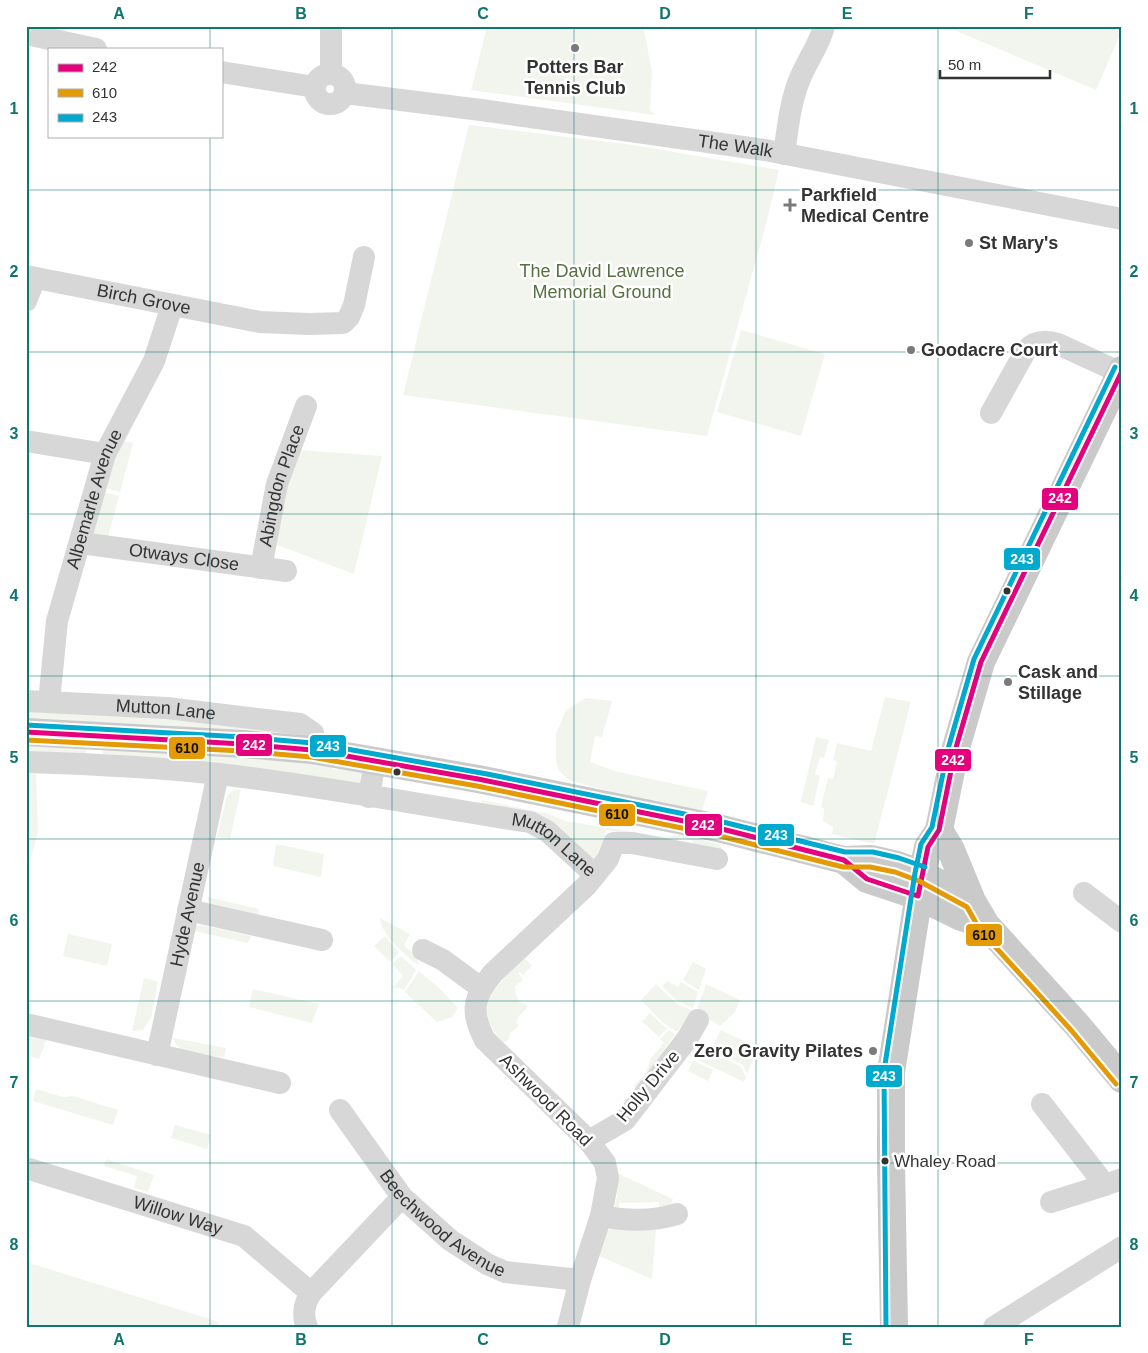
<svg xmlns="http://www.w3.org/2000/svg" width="1148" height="1353" font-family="Arial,sans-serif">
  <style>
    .green { fill: #f1f5ed }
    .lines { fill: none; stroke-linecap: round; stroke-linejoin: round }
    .minor { stroke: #d7d7d7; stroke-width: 22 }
    .major { stroke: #cacaca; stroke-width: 28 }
    .bus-1-casing { stroke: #fff; stroke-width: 9 }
    .bus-2-casing { stroke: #fff; stroke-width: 9 }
    .bus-3-casing { stroke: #fff; stroke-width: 9 }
    .bus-1 { stroke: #e5007d; stroke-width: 5 }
    .bus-2 { stroke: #e39a05; stroke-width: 5 }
    .bus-3 { stroke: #00a9ce; stroke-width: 5 }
    .grid { fill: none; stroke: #0f766e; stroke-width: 1; stroke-opacity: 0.55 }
    .poi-dot { fill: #7a7a7a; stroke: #fff; stroke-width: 2 }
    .bus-dot { fill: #333; stroke: #fff; stroke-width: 2 }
    .labels { text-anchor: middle; stroke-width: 5; stroke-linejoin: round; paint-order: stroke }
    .bus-label { font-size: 17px; fill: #333; stroke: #fff; text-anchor: start }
    .poi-label { font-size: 18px; font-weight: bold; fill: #333; stroke: #fff; text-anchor: start }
    .street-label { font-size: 18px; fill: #333; stroke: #fff }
    .park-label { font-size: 18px; fill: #56703f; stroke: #fff }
    .line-badge { stroke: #fff; stroke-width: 2 }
    .badge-label { font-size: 14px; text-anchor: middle; font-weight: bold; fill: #fff }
    .pale-badge-label { font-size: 14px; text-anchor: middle; font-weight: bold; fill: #111 }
    .neatline { fill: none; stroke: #0f766e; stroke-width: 2 }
    .grid-label { font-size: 16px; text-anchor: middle; font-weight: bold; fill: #0f766e }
  </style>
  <rect width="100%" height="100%" fill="#fff"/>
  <!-- green -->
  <path class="green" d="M487,26h156l9,45 -2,39 5,5 -184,-25z
    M955,26h167v4l-26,60 -142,-60z
    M469,125l164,20 146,25 -13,54 -59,212 -304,-41z
    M741,330l84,24 -24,82 -84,-24z
    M120,440l13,3 -13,49 -19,-5z
    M298,450l84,6 -28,118 -79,-30 10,-51z
    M100,491l19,5 -12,45 -12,-6 -3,-4z
    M885,697l26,5 -37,142 -42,-10 1,-7 -10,-6 1,-13 -3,-1 7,-29 5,1 4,-18 -4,-1 4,-17 34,8z
    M586,698l26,3 -10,36 -7,-1 -5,26 28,10 90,19 -6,20 -88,-18 -45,-13 -10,-9 -3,-10v-27l10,-24z
    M26,706l90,4 188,25 -278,-14z
    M816,737l13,3 -5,18 -4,-1 -5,17 5,2 -7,30 -12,-4z
    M26,744l60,3v8l-60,1z
    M103,748l228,17 1,4 5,1 1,-4 21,5 2,2 -1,6 4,1 -1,5 -260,-29z
    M26,773l10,1 2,57 -12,45z
    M241,789l-11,50 -13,-2 10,-41 6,-6z
    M482,800l67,14 16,7 100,16 16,-2 39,9 4,10 -30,-10 -2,-4 -12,-3 -3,3 -71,-10 -3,16 -6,11 -6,2 -111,-50z
    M276,844l48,10 -3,23 -48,-11z
    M207,897l52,12 -1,7 -44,-10 -5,-3z
    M380,918l30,16 -6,12 13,9 1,10c-13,-10 -37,-30 -38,-47z
    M201,925l50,11 -3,7 -54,-12 1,-4z
    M68,934l44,10 -5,22 -44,-10z
    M385,936l14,17 -9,9 -16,-16z
    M401,956l15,14 -12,20 -5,-2 -8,1 12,-13 -11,-12z
    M525,958l7,8 -9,9 -3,-3 -2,1 5,7 -8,6 1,9 4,8 7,2v3l-8,8 -3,6 3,4 -9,7 -1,6 -5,4c-36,-37 -8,-57 21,-85z
    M693,962l13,7 -7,21 -16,-10z
    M419,971l20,17 19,20 -6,9 -15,5 -32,-30z
    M144,978l14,4 -7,36 -8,12 -11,1z
    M667,981l11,6 3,-5 17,10 -5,16 -17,-8 -14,-14z
    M656,984l21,20 15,6 -15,22 -16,-11 -20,-21z
    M706,984l34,16 -5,12 -15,14 -24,-15z
    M253,989l66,15 -7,19 -63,-16z
    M650,1013l17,16 -8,8 -17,-16z
    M669,1030l6,4 -39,56 -2,-5 11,-10 6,-17 13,-15 -4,-4z
    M721,1030l38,18 -12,25 -5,-9 -31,-15z
    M26,1034l21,4 -8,21 -13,-4z
    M173,1038l53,10 -2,9c-16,-2 -46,0 -51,-19z
    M695,1049l10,4 2,-2 33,15 6,11 -2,5 -61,-29z
    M693,1060l20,10 -5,11 -20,-10z
    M36,1089l27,8 10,-1 45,14 -5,15 -80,-24z
    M175,1125l36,10 -4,14 -36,-11z
    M106,1159l48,16 -6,17 -14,-4 3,-12 -33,-10z
    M617,1173l56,26 -3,7 -11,9v-13l-40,1v12l-5,-6 3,-13z
    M614,1228h42l-4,51 -53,-23 8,-25z
    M26,1262l193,60 -2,5h-191z"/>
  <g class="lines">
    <!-- minor -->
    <g class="minor">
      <path d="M26,34l70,15"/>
      <path d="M221,72l94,15"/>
      <circle cx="330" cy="89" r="15"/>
      <path d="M331,74v-48"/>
      <path id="s1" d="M345,93l136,17 284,40 357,69"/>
      <path d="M784,154c4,-27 6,-53 17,-78 7,-17 19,-32 23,-50"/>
      <path id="s2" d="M26,276l234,46 49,2 34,-1 6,-6 5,-12 10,-48"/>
      <path d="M26,301l9,-23"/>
      <path d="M991,413l35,-63c9,-9 19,-10 32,-6l63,29"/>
      <path d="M26,441l79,13"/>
      <path id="s3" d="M81,543l205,28"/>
      <path id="s4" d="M261,568l16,-84 29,-78"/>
      <path id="s5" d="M26,701l141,7 133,16 13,9 -1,17"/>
      <path id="s6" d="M49,702l8,-81 48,-167 49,-93 18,-55"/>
      <path id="s7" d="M26,762c64,2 129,5 193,12 104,12 207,32 311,48l17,9 48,44"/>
      <path d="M369,797l6,-37"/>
      <path d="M1084,893l38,29"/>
      <path d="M188,910l134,30"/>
      <path d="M423,950l20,10 38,28"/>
      <path d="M26,1024l254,59"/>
      <path id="s8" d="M157,1055l61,-281"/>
      <path d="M1042,1104l63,81 17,-6"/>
      <path id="s9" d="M340,1110l62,87 48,43 37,24 18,8 75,8"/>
      <path d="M589,1141l36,-21 62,-81 11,-19"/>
      <path id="s10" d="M26,1168l218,68 67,57"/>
      <path d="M1051,1202l54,-17"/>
      <path d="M601,1216c26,5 51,6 76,-2"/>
      <path d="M307,1327c-5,-11 -3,-24 4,-34l91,-96"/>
      <path d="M568,1327l12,-47 21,-64 7,-38 -3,-15 -16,-22 -104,-101c-15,-28 -12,-43 8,-67l93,-87 22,-27 6,-16h18l85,16"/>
      <path d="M994,1327l128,-80"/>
    </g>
    <!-- major -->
    <path class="major" d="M26,732l217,12 69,6 166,29 240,49 126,32 27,-1 26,6 25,9 50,27 14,24 91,100 45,54
      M939,830l12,20 21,51
      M844,860l23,19 51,17 43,21 25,8
      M894,1327l-3,-163v-92l31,-198 6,-27 11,-17 16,-79 26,-89 141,-292"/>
    <defs>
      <path id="bus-1" d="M26,732l217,12 69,6 166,29 240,49 126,32 23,19 51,17
        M918,896l10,-49 11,-17 16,-79 26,-89 141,-291"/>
      <path id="bus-2" d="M26,740l216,11 69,6 166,29 239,49 127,32h27l25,5 24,9 48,26 13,23 91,100 45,54"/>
      <path id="bus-3" d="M26,725l217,12 70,6 174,31 232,47 126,31h28l26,6 26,9
        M886,1327l-2,-256 31,-198 6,-29 11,-17 16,-78 26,-90 141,-292"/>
    </defs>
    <!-- bus-1 casing -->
    <use href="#bus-1" class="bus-1-casing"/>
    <!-- bus-2 casing -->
    <use href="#bus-2" class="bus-2-casing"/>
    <!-- bus-3 casing -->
    <use href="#bus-3" class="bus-3-casing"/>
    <!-- bus-1 -->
    <use href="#bus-1" class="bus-1"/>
    <!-- bus-2 -->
    <use href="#bus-2" class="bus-2"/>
    <!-- bus-3 -->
    <use href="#bus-3" class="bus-3"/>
  </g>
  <!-- grid -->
  <path class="grid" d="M210,26v23M392,26v1301M574,26v1301M756,26v1301M938,26v1301M210,136v1191M26,190h1096M26,352h1096M26,514h1096M26,676h1096M26,839h1096M26,1001h1096M26,1163h1096"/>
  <!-- markers -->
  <g class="poi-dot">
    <circle cx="575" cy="48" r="5"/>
    <path d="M787.5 197.5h5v5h5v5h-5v5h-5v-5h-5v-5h5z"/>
    <circle cx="969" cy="243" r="5"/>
    <circle cx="911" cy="350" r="5"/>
    <circle cx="1008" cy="682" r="5"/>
    <circle cx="873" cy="1051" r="5"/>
  </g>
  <g class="bus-dot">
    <circle cx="1007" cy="591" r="4.5"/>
    <circle cx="397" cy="772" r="4.5"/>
    <circle cx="885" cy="1161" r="4.5"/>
  </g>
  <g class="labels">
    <!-- bus labels -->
    <g class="bus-label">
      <text x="894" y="1167">Whaley Road</text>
    </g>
    <!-- poi labels -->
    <g class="poi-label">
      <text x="575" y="73" text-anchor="middle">Potters Bar<tspan x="575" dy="21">Tennis Club</tspan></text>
      <text x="801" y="201">Parkfield<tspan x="801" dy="21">Medical Centre</tspan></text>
      <text x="979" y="249">St Mary's</text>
      <text x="921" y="356">Goodacre Court</text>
      <text x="1018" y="678">Cask and<tspan x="1018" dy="21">Stillage</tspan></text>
      <text x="863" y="1057" text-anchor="end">Zero Gravity Pilates</text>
    </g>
    <!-- street labels -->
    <g class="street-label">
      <text dy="6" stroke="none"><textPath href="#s1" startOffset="394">The Walk</textPath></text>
      <text dy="6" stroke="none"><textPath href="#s2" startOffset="120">Birch Grove</textPath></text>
      <text dy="6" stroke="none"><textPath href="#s4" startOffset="85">Abingdon Place</textPath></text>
      <text dy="6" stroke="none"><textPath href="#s6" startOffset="209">Albemarle Avenue</textPath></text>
      <text dy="6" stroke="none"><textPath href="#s3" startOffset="104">Otways Close</textPath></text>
      <text dy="6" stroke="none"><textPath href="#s5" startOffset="140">Mutton Lane</textPath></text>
      <text dy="6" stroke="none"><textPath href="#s7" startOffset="540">Mutton Lane</textPath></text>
      <text dy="6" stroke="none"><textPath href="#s8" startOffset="144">Hyde Avenue</textPath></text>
      <text transform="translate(648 1086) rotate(-50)" y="6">Holly Drive</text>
      <text transform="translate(546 1100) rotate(45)" y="6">Ashwood Road</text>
      <text dy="6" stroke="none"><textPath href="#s10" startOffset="159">Willow Way</textPath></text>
      <text dy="6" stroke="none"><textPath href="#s9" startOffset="155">Beechwood Avenue</textPath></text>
    </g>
    <!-- park labels -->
    <g class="park-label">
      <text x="602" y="277">The David Lawrence<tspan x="602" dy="21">Memorial Ground</tspan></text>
    </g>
  </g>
  <g class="line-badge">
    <rect x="1041" y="487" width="38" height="24" rx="5" fill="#e5007d"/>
    <rect x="1003" y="547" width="38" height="24" rx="5" fill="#00a9ce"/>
    <rect x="235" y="733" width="38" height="24" rx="5" fill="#e5007d"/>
    <rect x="309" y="734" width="38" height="24" rx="5" fill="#00a9ce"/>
    <rect x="168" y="736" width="38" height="24" rx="5" fill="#e39a05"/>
    <rect x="934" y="748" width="38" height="24" rx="5" fill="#e5007d"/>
    <rect x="598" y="803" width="38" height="24" rx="5" fill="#e39a05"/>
    <rect x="684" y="813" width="39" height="24" rx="5" fill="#e5007d"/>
    <rect x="757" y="823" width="38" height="24" rx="5" fill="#00a9ce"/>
    <rect x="965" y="923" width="38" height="24" rx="5" fill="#e39a05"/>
    <rect x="865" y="1064" width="38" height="24" rx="5" fill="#00a9ce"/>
  </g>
  <g class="badge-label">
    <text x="1060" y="503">242</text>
    <text x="1022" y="564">243</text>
    <text x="254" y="750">242</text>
    <text x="328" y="751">243</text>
    <text x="953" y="765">242</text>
    <text x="703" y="830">242</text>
    <text x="776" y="840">243</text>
    <text x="884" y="1081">243</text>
  </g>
  <g class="pale-badge-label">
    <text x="187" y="753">610</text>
    <text x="617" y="819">610</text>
    <text x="984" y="940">610</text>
  </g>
  <!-- border -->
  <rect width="1148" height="1353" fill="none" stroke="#ffffff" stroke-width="55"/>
  <!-- legend -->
  <rect x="48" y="48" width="175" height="90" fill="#ffffff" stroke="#adadad"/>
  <rect x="58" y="64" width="25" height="8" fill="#e5007d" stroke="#adadad"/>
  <text x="92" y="72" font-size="15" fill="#333333">242</text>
  <rect x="58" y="89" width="25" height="8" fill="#e39a05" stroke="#adadad"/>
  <text x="92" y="98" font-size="15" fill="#333333">610</text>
  <rect x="58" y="114" width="25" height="8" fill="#00a9ce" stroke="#adadad"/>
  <text x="92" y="122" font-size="15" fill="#333333">243</text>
  <!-- scale -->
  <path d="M940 70v8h110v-8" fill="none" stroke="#333333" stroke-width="2.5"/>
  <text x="948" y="70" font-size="15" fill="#333333" stroke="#ffffff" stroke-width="4" paint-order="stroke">50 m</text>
  <rect x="28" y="28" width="1092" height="1298" class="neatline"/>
  <g class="grid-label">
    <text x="119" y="19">A</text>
    <text x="301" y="19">B</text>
    <text x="483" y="19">C</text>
    <text x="665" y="19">D</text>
    <text x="847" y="19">E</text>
    <text x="1029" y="19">F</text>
    <text x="14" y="114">1</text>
    <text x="1134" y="114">1</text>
    <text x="14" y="277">2</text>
    <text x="1134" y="277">2</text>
    <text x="14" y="439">3</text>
    <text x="1134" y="439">3</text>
    <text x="14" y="601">4</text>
    <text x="1134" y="601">4</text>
    <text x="14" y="763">5</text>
    <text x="1134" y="763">5</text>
    <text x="14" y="926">6</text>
    <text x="1134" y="926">6</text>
    <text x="14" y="1088">7</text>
    <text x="1134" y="1088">7</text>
    <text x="14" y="1250">8</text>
    <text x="1134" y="1250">8</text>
    <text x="119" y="1345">A</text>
    <text x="301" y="1345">B</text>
    <text x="483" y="1345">C</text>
    <text x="665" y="1345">D</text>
    <text x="847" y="1345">E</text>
    <text x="1029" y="1345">F</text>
  </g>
</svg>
